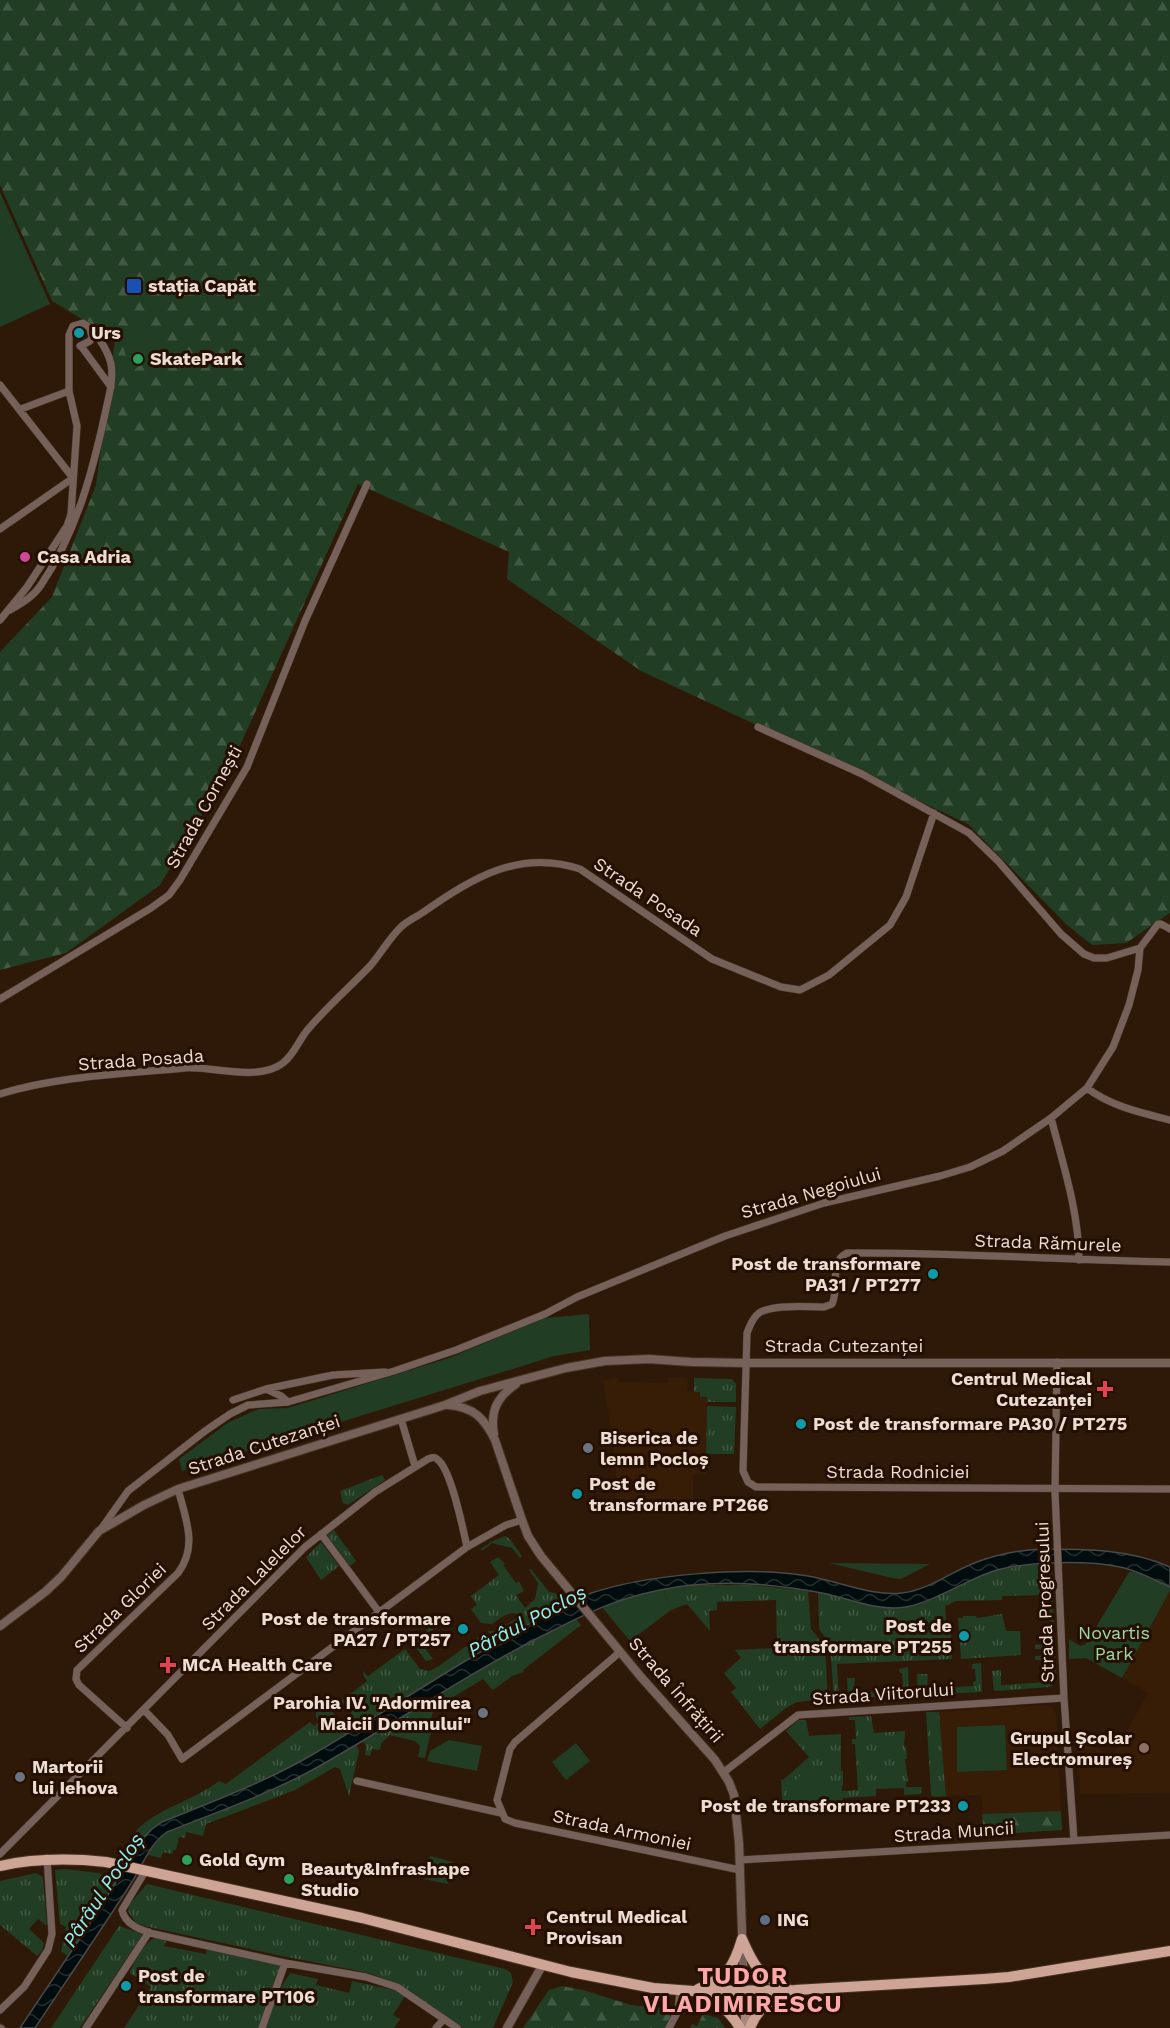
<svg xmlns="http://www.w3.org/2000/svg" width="1170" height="2028" font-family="'Work Sans',sans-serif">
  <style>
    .built { fill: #371c06 }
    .grass { fill: url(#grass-tufts) }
    .forest { fill: url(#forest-firs) }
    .green { fill: #213d24 }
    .water { fill: url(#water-waves); stroke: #474a48; stroke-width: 1.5 }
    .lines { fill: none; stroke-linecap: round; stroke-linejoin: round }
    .pedestrian-casing { stroke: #493424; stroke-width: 7 }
    .minor-casing { stroke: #493424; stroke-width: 8 }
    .tertiary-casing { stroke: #493424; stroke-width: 10 }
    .secondary-casing { stroke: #493424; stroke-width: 10 }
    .primary-casing { stroke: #493424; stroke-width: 12 }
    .pedestrian { stroke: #75615a; stroke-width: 5 }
    .minor { stroke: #75615a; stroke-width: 7 }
    .tertiary { stroke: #75615a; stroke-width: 8 }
    .secondary { stroke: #a7867c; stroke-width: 9 }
    .primary { stroke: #cea497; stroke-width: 10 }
    .transit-dot { fill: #1a4fb4; stroke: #240f02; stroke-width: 2 }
    .culture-dot { fill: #0f9aa8; stroke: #240f02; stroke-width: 2 }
    .leisure-dot { fill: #2e9e5b; stroke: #240f02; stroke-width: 2 }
    .hotel-dot { fill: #d1479c; stroke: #240f02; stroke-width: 2 }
    .health-dot { fill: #e0444e; stroke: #240f02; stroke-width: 2 }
    .worship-dot { fill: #6b7280; stroke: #240f02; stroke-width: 2 }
    .education-dot { fill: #8d6e63; stroke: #240f02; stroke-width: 2 }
    .service-dot { fill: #5c6f8a; stroke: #240f02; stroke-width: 2 }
    .labels { text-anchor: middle; stroke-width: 6; stroke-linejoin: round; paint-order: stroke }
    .poi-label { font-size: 18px; font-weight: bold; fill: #ecdcd2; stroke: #240f02; text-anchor: start }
    .street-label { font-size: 18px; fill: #ecdcd2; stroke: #240f02 }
    .park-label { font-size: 18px; fill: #a0d8a3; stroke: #240f02 }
    .water-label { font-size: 20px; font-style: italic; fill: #8ef0f3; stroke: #240f02 }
    .district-label { font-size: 24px; font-weight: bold; letter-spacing: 1.5px; fill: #fda8a8; stroke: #240f02 }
  </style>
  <defs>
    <pattern id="grass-tufts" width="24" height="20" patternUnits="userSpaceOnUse" patternTransform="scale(1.5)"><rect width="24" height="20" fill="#213d24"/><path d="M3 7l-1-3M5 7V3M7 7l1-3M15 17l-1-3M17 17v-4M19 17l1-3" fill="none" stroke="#415843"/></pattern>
    <pattern id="forest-firs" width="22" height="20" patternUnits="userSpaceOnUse" patternTransform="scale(1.5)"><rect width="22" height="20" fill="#213d24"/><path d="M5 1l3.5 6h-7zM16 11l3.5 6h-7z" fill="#415843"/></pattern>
    <pattern id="water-waves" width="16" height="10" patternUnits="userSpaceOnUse" patternTransform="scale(1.5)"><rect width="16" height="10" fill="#000c0d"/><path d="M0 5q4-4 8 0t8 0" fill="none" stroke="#252f2f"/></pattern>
  </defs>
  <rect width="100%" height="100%" fill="#2e1908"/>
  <!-- built -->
  <path class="built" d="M618,1377v5l49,1 1,-5h20l-1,14h13l7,5 -1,77h-13v26h-77v-38l-13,-82z
    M1170,1591v202l-90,1 -3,-58 35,21 36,-64 -26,-15z
    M1042,1705l10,2 4,8 6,115 -78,5 -3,-40 -35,1 -7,-84z"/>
  <!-- grass -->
  <path class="grass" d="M694,1378l38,1 4,5v18h-29v-5h-7v-5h-6z
    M707,1406l29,1 -2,47h-28z
    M382,1475l3,5 -37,25 -5,-2 -3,-12z
    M334,1530l22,31 -6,5 -23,-31z
    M505,1536l5,3 12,17 -2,2 -8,-10 -20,-5 -10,8 -1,-2 10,-7z
    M321,1542l18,24 -18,14 -15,-23z
    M498,1557l7,7 -2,1 13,18 3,-2 5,10 -8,4 9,13 10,-9 3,-16 -9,-13 2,-1 18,23 6,1 9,12 -91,51 -119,73 -8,-10 6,-5 -9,-11 -6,4 -1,-2 31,-24 -4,-6v-4l5,5 37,-27 15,20 9,2 10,-5 41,-30 4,5 7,-5 -3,-5h9l20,-13v-4c-9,-3 -18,5 -25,10l-11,-1 -10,-14 6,-4 -6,-9 28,-21 -9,-13z
    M1051,1564l4,85h-20v-4l15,-1 -1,-19h2v-4h-2l-2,-26 -45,1v4l-46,1 -11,5 1,14 4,1 2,38 -115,5 2,35h-5l-4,-55 -11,-15 -1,-37 108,10 43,-21 24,-10 33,-6z
    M699,1585h54l55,6 3,38 14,17 3,53 -31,3 -11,6 -26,21 -29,-37 5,-4 -12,-15 17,-15 -6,-8 42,-2 -1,-48 -59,2v8l-8,1 1,20 -23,-27 -16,6 -8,-21z
    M1002,1614l4,17h14l1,24 -60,4 -3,-41h5v-2h13l1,2z
    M576,1619l5,6 -58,45 1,2 -12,4 -19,14 -10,-11 -93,56 -9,8 -1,7 -8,-1 -2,7 -5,-1 1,-9 -3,-5 119,-73z
    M429,1628l5,1 -15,11 14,19 -7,2 -14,-19z
    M1055,1655c0,11 5,27 -6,32l-55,4 -2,-20 9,-1v15l46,-3v-4l3,-1 -1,-12h-3v-5h-11v-4z
    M981,1663l1,29 -64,3 -1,-21h11l-1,15 46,-3v-4l3,-1 -1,-12h-3v-5z
    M908,1667l1,28 -61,3 -1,-20h8l-1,15 46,-3v-4l3,-1 -1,-12h-2l-1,-4z
    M326,1703l10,14 -4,3 3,4 4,-3 9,12 -38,23 -38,21 -110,45 -19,16 -9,14 -9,-4c6,-7 9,-17 17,-23 23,-19 54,-26 77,-44l7,3 84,-62 4,4 5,-4 -3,-5v-6z
    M926,1712h13l7,84 -12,1 -3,-2z
    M871,1716l3,17 31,-2 -1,15 2,1 1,12h-2l3,23h-2v5h16l-1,7 -17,1v-7l-28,1v7l-33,2v8l-60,3 -2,-30 2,1 26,-23 -23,-26 12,-11h8l3,16 32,-2v37h2v14l-1,1v5l16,-1 -3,-46h-3v-5h4l-1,-19h-6v-3z
    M356,1745l3,6 -10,45 -9,-27 -5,-2 -40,23 -89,34 -3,12 -17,-4 -1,6 -6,-1 -3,13h-3l-1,4 -9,-2 -2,6 -13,-3 5,-10 14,-13 111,-44z
    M430,1856l23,6 -5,22 -24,-5z
    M65,1869l33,4 20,7 -50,76 -7,-5 5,-24 -6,-3 -5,-54z
    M36,1873l7,4 4,49 -9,-7 -9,10 15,14 -2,8 -5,5 -37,-31v-44z
    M147,1884l358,85 6,4 2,9 -20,46h-31l-67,-45 -26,-10 -87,-17 -133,-29 -13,-4 -8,-12 1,-6z
    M119,1926l24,8 -63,94h-29z
    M160,1937l7,2 -3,7 42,8 1,-7 74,19 -22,62h-135l27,-41 -21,-14c4,-13 15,-35 30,-36z
    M290,1973l28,6 -2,6 33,8 3,-12 42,9 11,6 -12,19 7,4 -6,9h-129l13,-36z"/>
  <!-- forest -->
  <path class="forest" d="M0,0h1170v913l-44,30 -34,2 -25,-20 -99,-101 -327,-153 -134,-92 2,-27 -151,-68 -128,284 -70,117 -94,68 -66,17v-318l52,-55 44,-112 19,-146 -63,-38 -52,-116z
    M1061,1811l1,19 -78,5 -2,-21z
    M562,1986l21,4 48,15 37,4 3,2 1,7 -7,10h-142l26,-38z
    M703,2014l15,4 7,10h-35l2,-4 5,2z"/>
  <!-- green -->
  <path class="green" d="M0,192l50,112 -50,23z
    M148,323l19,23 -36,26 -9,-29z
    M589,1314l1,36 -36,6 -38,12 -334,103 -3,-12 50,-37 30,-13 29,-1 161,-50 96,-40z
    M829,1563l101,1 -29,15 -9,-1z
    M1129,1572h6l35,15v4l-48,87 -36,-20 -17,1v-20l11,7 6,-2z
    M663,1589l8,21 -41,31 -29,-35 24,-8z
    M434,1708l-5,18 3,1 -7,31 -7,-1 2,-11 -5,-5 -26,-6z
    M1005,1725l2,45 -50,2v-45z
    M449,1740l33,6 -5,25 -50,-10 3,-10z
    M576,1743l14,18 -24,19 -14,-18z
    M809,1768l23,31 -41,2 -1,-16z"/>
  <!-- water -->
  <path class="water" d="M1042,1549c43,0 88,0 128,18v20c-16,-7 -33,-17 -50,-20 -34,-7 -96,-6 -129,5 -29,10 -55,29 -85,35 -28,5 -57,-9 -84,-14 -52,-10 -110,-14 -162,-3 -44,9 -71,22 -110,42 -81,40 -155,92 -234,136 -47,26 -99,44 -149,64 -18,12 -25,35 -37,53 -31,48 -63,95 -95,143h-15l75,-112 48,-78 9,-9 10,-7c49,-20 101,-39 148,-66 66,-38 129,-81 196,-119 26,-14 52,-31 80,-42 57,-21 163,-29 222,-19 29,5 66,21 94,17 27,-3 50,-22 75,-31 21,-8 43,-12 65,-13z"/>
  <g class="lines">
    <defs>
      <path id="pedestrian" d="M0,2027l2,1"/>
      <path id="minor" d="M80,346l10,-5 2,-4 -2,-8
        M81,346l30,41
        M0,385l73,93
        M21,409l48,-18
        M0,529l73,-51
        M0,620l27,-33 40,-61 4,-12 6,-88 -8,-35v-56l4,-9 10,-3c13,7 25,28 28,41 3,16 -3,35 -6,50 -13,60 -29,119 -64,171 -8,12 -19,18 -31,25
        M758,727l104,47 107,59 29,28 63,73 23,20 10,4h13l33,-10
        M1140,948l18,-24h3l9,5
        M0,999l151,-91 18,-13 11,-15 67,-113 58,-146 62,-137
        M1087,1088c23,18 55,25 83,32
        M0,1094c59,-18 123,-20 185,-26 28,-2 73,14 98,-5 12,-9 17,-26 27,-36 19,-22 41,-41 61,-62 10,-12 19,-28 31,-39 7,-6 16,-10 23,-15 49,-34 95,-62 155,-42l132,90 69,28 19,3 29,-15 61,-50 16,-28 28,-84
        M1051,1118c12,46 28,95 28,142
        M1170,1262c-108,-2 -215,-10 -323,-9 -19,9 -7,35 -15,51l-8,3c-17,0 -51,-3 -65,6 -7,5 -9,13 -12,20l-4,138 5,11 8,5 414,2
        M1057,1362l-2,130 9,206 10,142
        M266,1389l67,-14 52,-3
        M233,1400l33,-11 15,7 7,6
        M401,1419l14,47
        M101,1529l27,-38 77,-60 25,-17 18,-9 40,-3 106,-31 62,-21 89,-36 32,-17 148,-61 99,-33 116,-27 30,-9 33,-16 48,-33 36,-30 26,-41 16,-42 9,-35 2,-22
        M321,1534l58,78
        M620,1652l-105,90 -5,7 -13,51 8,19 10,4 225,47
        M144,1710l24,25 14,24 285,-212 39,-22 16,-5
        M127,1728l-48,-43 -3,-6 1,-9 101,-97c20,-27 8,-53 0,-84
        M724,1772l74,-57 266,-17
        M357,1781l144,32
        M0,1854l305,-307 70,-55 53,-33c4,-1 5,-3 9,0 14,9 26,70 30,88
        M740,1860l430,-25
        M146,1870l-24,40c3,15 19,20 32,24l131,29 81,14 31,10 60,41
        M0,2010l24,-23 24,-37 4,-16 -5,-76
        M86,2028l63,-96
        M262,2028l23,-65
        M436,2028l8,-9
        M669,2028l9,-17 2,-21"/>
      <path id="tertiary" d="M448,1405c26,2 36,13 47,35l27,80 6,16 13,20 100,121 74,83 14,22 5,13 5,48 5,147
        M494,1434c-4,-23 3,-37 22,-50
        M0,1626l45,-34 16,-15 38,-46 45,-26 34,-16 267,-84 35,-14 86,-23 39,-7 44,-2 42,3 55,1h424
        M507,2028l36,-64"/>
      <path id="secondary" d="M744,1990l2,38"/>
      <path id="primary" d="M0,1866c36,-8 69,-8 106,-4l256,56 209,54 82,16 40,3 102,-1 189,-11 25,-2 161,-26
        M742,1939c11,25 17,38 44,48
        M698,1989c29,-12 35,-20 44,-50
        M699,1993c18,7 31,18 41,35
        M750,2028c8,-21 21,-28 40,-36"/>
    </defs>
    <!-- pedestrian casing -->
    <use href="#pedestrian" class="pedestrian-casing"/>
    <!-- minor casing -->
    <use href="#minor" class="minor-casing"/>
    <!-- tertiary casing -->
    <use href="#tertiary" class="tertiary-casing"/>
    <!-- secondary casing -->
    <use href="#secondary" class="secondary-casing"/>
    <!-- primary casing -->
    <use href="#primary" class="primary-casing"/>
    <!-- pedestrian -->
    <use href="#pedestrian" class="pedestrian"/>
    <!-- minor -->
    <use href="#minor" class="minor"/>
    <!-- tertiary -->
    <use href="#tertiary" class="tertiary"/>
    <!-- secondary -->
    <use href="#secondary" class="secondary"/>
    <!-- primary -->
    <use href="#primary" class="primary"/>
  </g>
  <!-- markers -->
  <rect class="transit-dot" x="126" y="278" width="16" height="16" rx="3"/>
  <g class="culture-dot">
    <circle cx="79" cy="333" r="6"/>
    <circle cx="933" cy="1274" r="6"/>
    <circle cx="801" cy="1424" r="6"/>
    <circle cx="577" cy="1494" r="6"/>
    <circle cx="463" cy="1629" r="6"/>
    <circle cx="964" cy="1636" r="6"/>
    <circle cx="963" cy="1806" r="6"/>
    <circle cx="126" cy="1986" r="6"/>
  </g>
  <g class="leisure-dot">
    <circle cx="138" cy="359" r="6"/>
    <circle cx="187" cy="1860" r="6"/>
    <circle cx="289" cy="1879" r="6"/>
  </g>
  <circle class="hotel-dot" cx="25" cy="557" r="6"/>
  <g class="health-dot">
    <path d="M1102 1380h6v6h6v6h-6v6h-6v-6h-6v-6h6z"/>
    <path d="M165 1656h6v6h6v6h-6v6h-6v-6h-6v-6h6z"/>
    <path d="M530 1918h6v6h6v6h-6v6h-6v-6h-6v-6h6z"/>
  </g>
  <g class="worship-dot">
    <circle cx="588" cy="1448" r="6"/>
    <circle cx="483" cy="1713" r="6"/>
    <circle cx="20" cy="1777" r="6"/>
  </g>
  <circle class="education-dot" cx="1144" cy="1748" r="6"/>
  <circle class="service-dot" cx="765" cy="1920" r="6"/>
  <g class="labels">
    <!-- poi labels -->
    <g class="poi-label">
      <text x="148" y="292">stația Capăt</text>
      <text x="91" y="339">Urs</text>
      <text x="150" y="365">SkatePark</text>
      <text x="37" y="563">Casa Adria</text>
      <text x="921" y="1270" text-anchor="end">Post de transformare<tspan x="921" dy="21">PA31 / PT277</tspan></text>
      <text x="1092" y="1385" text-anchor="end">Centrul Medical<tspan x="1092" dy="21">Cutezanței</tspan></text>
      <text x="813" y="1430">Post de transformare PA30 / PT275</text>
      <text x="600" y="1444">Biserica de<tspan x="600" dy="21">lemn Pocloș</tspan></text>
      <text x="589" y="1490">Post de<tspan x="589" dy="21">transformare PT266</tspan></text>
      <text x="451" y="1625" text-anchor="end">Post de transformare<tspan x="451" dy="21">PA27 / PT257</tspan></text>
      <text x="952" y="1632" text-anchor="end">Post de<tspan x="952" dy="21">transformare PT255</tspan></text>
      <text x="182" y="1671">MCA Health Care</text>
      <text x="471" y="1709" text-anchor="end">Parohia IV. "Adormirea<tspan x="471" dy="21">Maicii Domnului"</tspan></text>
      <text x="1132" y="1744" text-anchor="end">Grupul Școlar<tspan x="1132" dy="21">Electromureș</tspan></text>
      <text x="32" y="1773">Martorii<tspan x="32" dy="21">lui Iehova</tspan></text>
      <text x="951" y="1812" text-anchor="end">Post de transformare PT233</text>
      <text x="199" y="1866">Gold Gym</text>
      <text x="301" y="1875">Beauty&amp;Infrashape<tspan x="301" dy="21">Studio</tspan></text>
      <text x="546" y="1923">Centrul Medical<tspan x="546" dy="21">Provisan</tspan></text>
      <text x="777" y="1926">ING</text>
      <text x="138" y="1982">Post de<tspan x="138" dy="21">transformare PT106</tspan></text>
    </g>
    <!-- street labels -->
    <g class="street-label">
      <text transform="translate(204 807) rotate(-61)" y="6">Strada Cornești</text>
      <text transform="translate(648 897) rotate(34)" y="6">Strada Posada</text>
      <text transform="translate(141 1060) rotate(-4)" y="6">Strada Posada</text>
      <text transform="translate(811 1193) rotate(-16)" y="6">Strada Negoiului</text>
      <text transform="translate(1048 1243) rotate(2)" y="6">Strada Rămurele</text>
      <text x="844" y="1352">Strada Cutezanței</text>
      <text transform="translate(264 1445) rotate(-18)" y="6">Strada Cutezanței</text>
      <text x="898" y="1478">Strada Rodniciei</text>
      <text transform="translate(254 1578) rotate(-45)" y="6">Strada Lalelelor</text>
      <text transform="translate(1045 1602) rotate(-92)" y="6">Strada Progresului</text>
      <text transform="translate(120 1608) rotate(-44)" y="6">Strada Gloriei</text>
      <text transform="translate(676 1690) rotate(49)" y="6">Strada Înfrățirii</text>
      <text transform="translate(883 1694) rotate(-4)" y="6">Strada Viitorului</text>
      <text transform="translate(622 1830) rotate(12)" y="6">Strada Armoniei</text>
      <text transform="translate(954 1832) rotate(-4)" y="6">Strada Muncii</text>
    </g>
    <!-- park labels -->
    <g class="park-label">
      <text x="1114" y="1639">Novartis<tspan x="1114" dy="21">Park</tspan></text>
    </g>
    <!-- water labels -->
    <g class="water-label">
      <text transform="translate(527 1621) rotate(-28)" y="7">Pârâul Pocloș</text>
      <text transform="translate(103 1890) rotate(-57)" y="7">Pârâul Pocloș</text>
    </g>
    <!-- district labels -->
    <g class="district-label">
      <text x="743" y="1984">TUDOR<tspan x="743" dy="28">VLADIMIRESCU</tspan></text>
    </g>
  </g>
</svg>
